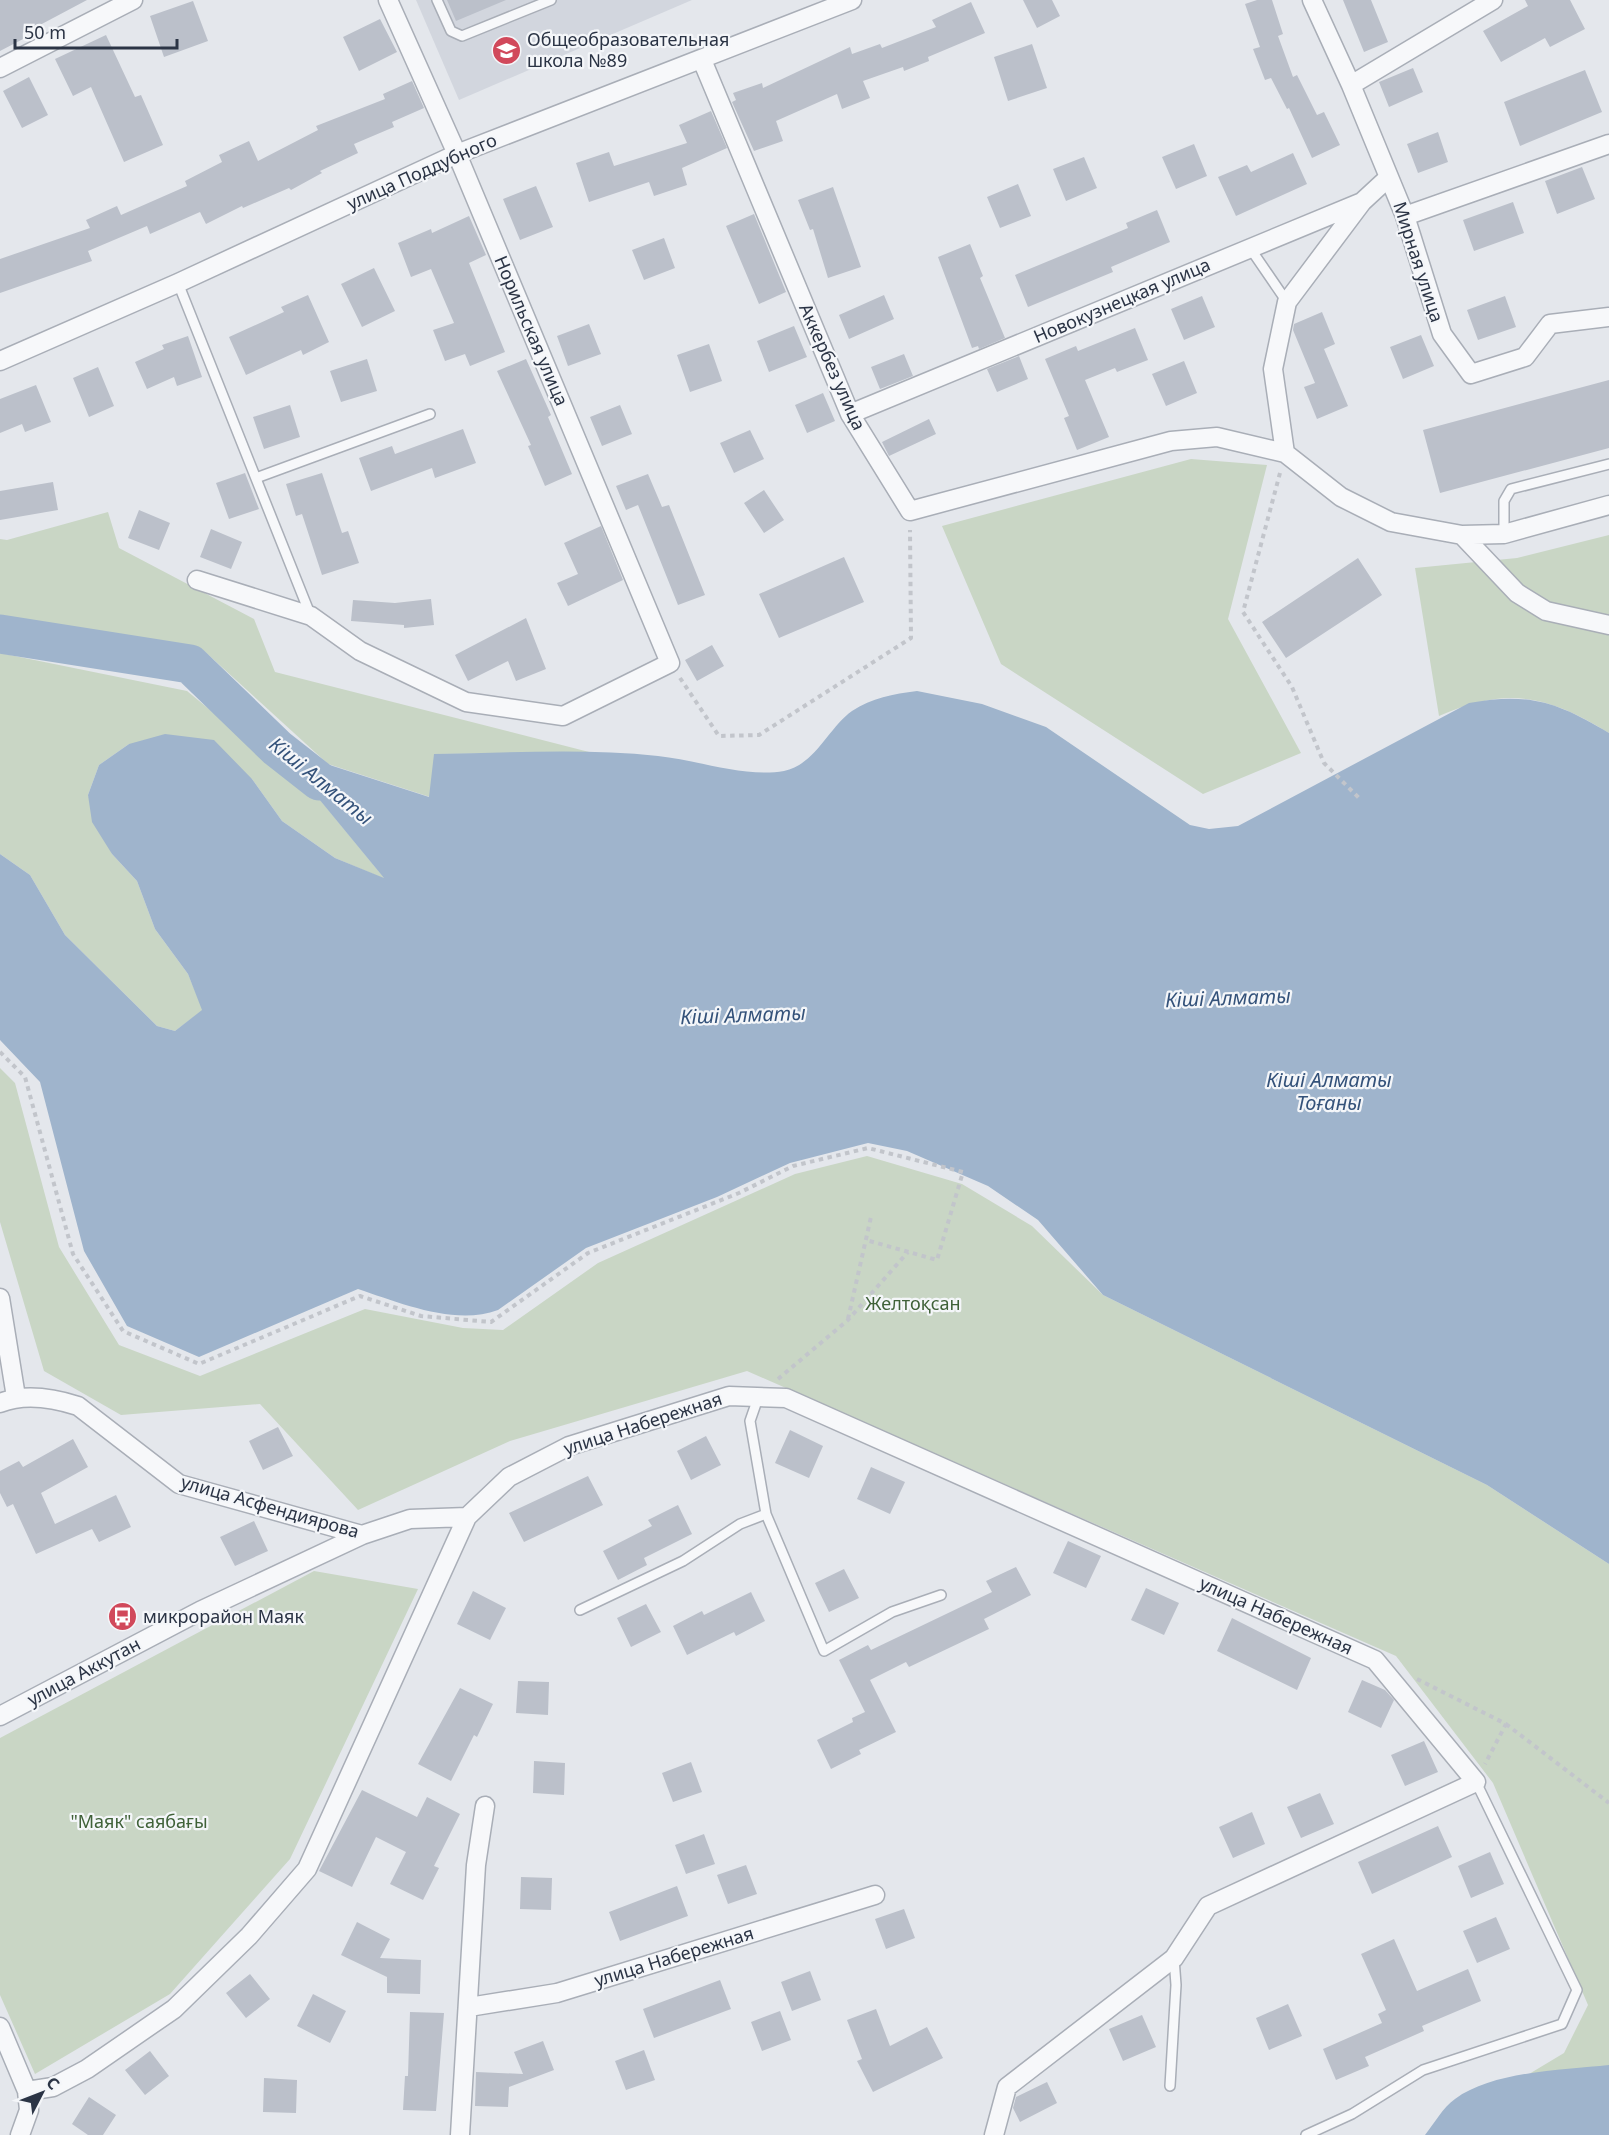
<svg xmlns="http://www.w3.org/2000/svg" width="1609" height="2135" font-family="'Noto Sans',sans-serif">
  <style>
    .built { fill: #d2d6de }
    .green { fill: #c9d6c5 }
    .water { fill: #9fb4cc }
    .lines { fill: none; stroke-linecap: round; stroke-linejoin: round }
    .river { stroke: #9fb4cc; stroke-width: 39 }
    .building { fill: #bbc0ca }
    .service-casing { stroke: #a9aeb7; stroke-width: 12 }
    .minor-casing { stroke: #a9aeb7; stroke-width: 21 }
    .path { stroke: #c2c5cb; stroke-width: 4; stroke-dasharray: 4.5 4.5; stroke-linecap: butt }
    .service { stroke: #f7f8fa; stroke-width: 9 }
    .minor { stroke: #f7f8fa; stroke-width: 18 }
    .labels { text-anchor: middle; stroke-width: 4.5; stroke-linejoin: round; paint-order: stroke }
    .poi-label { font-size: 18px; fill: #2b3445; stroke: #f4f6f9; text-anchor: start }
    .street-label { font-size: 18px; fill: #2b3445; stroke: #f4f6f9 }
    .park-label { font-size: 18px; fill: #3f6138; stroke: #f4f6f9 }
    .water-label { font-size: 20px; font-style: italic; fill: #34527a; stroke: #f4f6f9 }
  </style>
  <rect width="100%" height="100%" fill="#e4e7ec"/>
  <!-- built -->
  <path class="built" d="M416,0h276l-233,100z"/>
  <!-- green -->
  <path class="green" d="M1191,459l76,6 -39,154 73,134 -98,41 -202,-130 -59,-138z
    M108,512l11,36 135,71 21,53 318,81 -158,1 -5,43 -102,-33 -126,-115 -202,-34v-76l7,1z
    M1609,535v198c-62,-38 -101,-47 -170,-17l-24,-148 102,-10z
    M0,653l187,38 134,110 64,78 -50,-21 -53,-37 -30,-42 -123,-35 -30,21 -11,30 24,59 25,27 18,48 33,45 15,36 -28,21 -18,-5 -92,-91 -35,-60 -30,-21z
    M0,1068l15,15 44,164 60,98 81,31 165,-67 98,19 40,2 95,-67 197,-89 72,-18 95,28 70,42 71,69 384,190 122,79v503l-80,7 35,-21 24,-48 -95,-222 -97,-127 -649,-285 -237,70 -152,69 -98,-106 -139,11 -77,-44 -44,-149z
    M314,1571l104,18 -128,270 -120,135 -135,80 -35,-79v-257z"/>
  <!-- water -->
  <path class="water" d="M917,691l65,13 64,23 144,98 19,4 29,-3 231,-123c60,-11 88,-1 140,30v831l-122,-79 -384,-190 -65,-75 -50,-34 -81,-35 -39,-8 -78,20 -73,34 -131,51 -88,62c-43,16 -98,-7 -140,-21l-159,68 -72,-31 -43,-75 -44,-169 -40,-42v-186l30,21 35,60 92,91 18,5 27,-21 -14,-36 -33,-45 -18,-48 -25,-27 -20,-32 -4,-27 11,-30 30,-21 36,-10 49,6 38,39 30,42 53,37 49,20 -107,-130 152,49 5,-43c74,-1 151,-6 224,2 39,4 88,22 126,15 31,-6 45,-44 68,-60 20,-13 41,-17 65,-20z
    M1609,2065v70h-184c9,-11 18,-28 30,-36 38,-28 108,-29 154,-34z"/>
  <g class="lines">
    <!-- river -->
    <path class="river" d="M0,634l190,30 87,84 42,33"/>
  </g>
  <!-- building -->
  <path class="building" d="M0,0h87l-64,34 2,4 -25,13z
    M447,0h59l-50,21z
    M1023,0h29l8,16 -23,12z
    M1257,0h15l11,34 -5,2 15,41 4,-2 20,40 7,-3 16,33 -28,13 -23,-50 -2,1 -16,-31 -6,2 -12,-31 7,-2 -15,-43z
    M1343,0h28l17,42 -24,10z
    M1525,0h45l15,29 -35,18 -5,-9 -44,24 -18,-31 45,-25z
    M193,1l15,40 -44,16 -14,-41z
    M971,2l14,31 -57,24 1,4 -25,10 -1,-4 -40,14 7,17 -28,11 -5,-15 -61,27 7,20 -29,10 -22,-49 4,-2 -3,-7 29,-10 1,5 87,-41 2,7 28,-10 2,4 54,-21 -4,-7z
    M380,19l17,33 -38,19 -16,-34z
    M106,35l29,62 6,-2 22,50 -39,17 -33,-75 -18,9 -18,-37z
    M1032,44l15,44 -39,13 -14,-44z
    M1413,68l10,24 -34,15 -10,-25z
    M1585,70l17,42 -82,34 -16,-44z
    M29,77l19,38 -26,13 -19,-37z
    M412,81l12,27 -32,14 2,5 -40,17 4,9 -38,18 2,2 -31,17 -2,-2 -46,20 -1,-2 -36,18 -6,-12 -50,22 -3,-8 -59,25 4,10 -92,32v-34l90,-31 -4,-8 31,-14 4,9 66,-29 -2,-5 37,-19 -3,-7 30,-14 9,20 60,-31 -2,-4 69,-27 -2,-5z
    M711,111l16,37 -45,20 5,17 -33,11 -5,-14 -60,20 -13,-39 33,-11 5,14 73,-23 -8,-18z
    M1438,132l10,30 -30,11 -11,-29z
    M1194,144l13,32 -31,13 -14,-32z
    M1293,153l14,31 -71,32 -18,-39 29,-12 4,7z
    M1084,157l13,31 -31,13 -13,-32z
    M1582,167l13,32 -38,15 -12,-33z
    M1018,184l13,32 -31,12 -13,-31z
    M536,186l17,41 -33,13 -17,-41z
    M833,187l28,80 -33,11 -15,-49 -3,1 -12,-30z
    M1513,202l11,31 -50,18 -11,-31z
    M1157,210l13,32 -59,25 2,5 -85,35 -13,-32 113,-47 -2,-5z
    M754,214l32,78 -27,12 -33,-78z
    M469,216l17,39 -17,8 36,89 -35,14 -5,-12 -20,7 -12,-31 21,-7 -23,-54 -20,8 -13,-34 33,-14 1,4z
    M664,238l11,30 -31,12 -12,-30z
    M970,244l13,32 -3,2 25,60 -26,11 -1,-3 -6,2 -34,-91z
    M374,268l21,43 -33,16 -21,-43z
    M308,295l21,47 -26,13 -2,-5 -55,25 -17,-38 55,-25 -3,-5z
    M884,295l10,24 -45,20 -10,-24z
    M1202,296l13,31 -31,13 -13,-31z
    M1505,296l11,31 -38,13 -11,-30z
    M1322,312l13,32 -11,5 24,57 -31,13 -13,-32 11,-4 -22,-53 1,-6z
    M589,324l12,30 -33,12 -11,-30z
    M794,326l13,31 -38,15 -12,-31z
    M1135,328l13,32 -31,12 -2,-4 -30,12 24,57 -32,13 -13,-32 5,-2 -24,-57 31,-13 2,5z
    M1421,335l13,31 -31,13 -13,-32z
    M188,336l14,41 -25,9 -3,-9 -27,12 -12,-27 29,-13 -2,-4z
    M709,344l13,37 -32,11 -13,-37z
    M904,354l9,22 -33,13 -9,-22z
    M1019,356l9,23 -31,13 -10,-23z
    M367,359l10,32 -36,11 -11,-31z
    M526,359l25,56 -3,2 24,57 -27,12 -17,-40 3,-1 -34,-74z
    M1184,361l13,32 -31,13 -14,-32z
    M98,367l16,39 -25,11 -16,-39z
    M1609,380v68l-169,45 -17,-63z
    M36,385l15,37 -26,10 -3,-8 -22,9v-34z
    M823,393l12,28 -28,12 -12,-28z
    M290,405l10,32 -36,12 -11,-32z
    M620,405l12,29 -30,12 -12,-29z
    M929,419l7,15 -47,22 -7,-14z
    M463,429l13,34 -41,15 -3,-10 -61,23 -12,-33 33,-12 3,8z
    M750,430l14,29 -30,14 -14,-30z
    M245,473l14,36 -30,10 -13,-36z
    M322,473l20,60 6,-2 11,32 -37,12 -20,-61 -6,2 -10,-32z
    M648,474l14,33 7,-2 36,90 -27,10 -40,-100 -12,5 -10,-24z
    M53,482l5,28 -58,10v-29z
    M764,490l20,30 -20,13 -20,-30z
    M139,510l31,13 -11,27 -31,-12z
    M601,526l22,54 -55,26 -11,-23 21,-9 -14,-31z
    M211,529l31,13 -11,27 -31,-12z
    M844,557l20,45 -85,36 -20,-44z
    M1358,558l24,37 -96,63 -24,-36z
    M431,599l3,26 -30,3v-3l-53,-4 2,-21 42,3z
    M526,618l20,51 -30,12 -8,-20 -40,20 -13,-26z
    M712,645l12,21 -27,15 -12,-21z
    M278,1427l15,29 -30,14 -14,-29z
    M790,1430l33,16 -14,32 -34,-15z
    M706,1436l15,29 -30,15 -14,-29z
    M73,1439l15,28 -47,26 14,31 61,-29 15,32 -32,15 -7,-13 -56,25 -23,-50 -6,3 -7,-14v-22l19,-10 4,6z
    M871,1467l34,15 -15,32 -33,-15z
    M588,1476l15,29 -79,37 -15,-29z
    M678,1505l14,29 -48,24 3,7 -29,15 -15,-29 49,-25 -4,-6z
    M254,1521l14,30 -33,15 -15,-29z
    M1068,1541l33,15 -15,32 -33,-15z
    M1016,1567l15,28 -47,24 5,10 -80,38 -3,-5 -36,18 26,52 -37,18 2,4 -30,15 -14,-29 36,-18 -1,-4 13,-6 -26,-52 29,-15 3,5 121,-58 -6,-11z
    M844,1569l15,29 -30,14 -14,-29z
    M1146,1588l33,15 -15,32 -33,-15z
    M473,1591l33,17 -16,32 -33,-16z
    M751,1592l14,29 -29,15 -2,-4 -47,23 -14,-29 29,-15 2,4z
    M646,1604l15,28 -30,15 -14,-29z
    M1232,1618l79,40 -14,32 -80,-39z
    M1362,1680l23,10 9,10 -13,28 -33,-16z
    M518,1681l31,1 -1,33 -32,-2z
    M460,1688l33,16 -16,33 -3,-2 -23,46 -33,-17z
    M1424,1741l14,31 -33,14 -14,-31z
    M534,1761l31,2 -1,32 -31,-2z
    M691,1762l11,30 -29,10 -11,-29z
    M362,1790l55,27 10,-20 33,17 -26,52 5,2 -16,32 -33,-16 16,-32 -30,-15 -24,50 -33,-16z
    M1320,1793l14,31 -33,14 -14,-31z
    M1252,1812l13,32 -32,14 -14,-31z
    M1438,1826l14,31 -80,37 -14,-32z
    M704,1834l11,30 -29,10 -11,-29z
    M1490,1852l14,32 -33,14 -13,-32z
    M746,1865l11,29 -29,10 -11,-29z
    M521,1877l31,1 -1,32 -31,-1z
    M677,1886l11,30 -68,25 -11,-29z
    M904,1909l11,29 -29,11 -11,-30z
    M1496,1917l14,32 -33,14 -14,-32z
    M357,1922l33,17 -10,19 41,2 -1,34 -33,-1v-16l-46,-22z
    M1394,1939l23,52 51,-22 13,32 -59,25 2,5 -59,26 4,9 -33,14 -13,-31 59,-26 -4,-9 8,-4 -25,-56z
    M810,1971l11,29 -29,11 -11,-29z
    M250,1974l20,25 -24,19 -20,-25z
    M720,1980l11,29 -77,29 -11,-29z
    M313,1994l33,17 -16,32 -33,-17z
    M1288,2004l14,32 -33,14 -13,-32z
    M876,2009l14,37 37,-19 16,31 -70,34 -16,-31 5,-2 -15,-39z
    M780,2011l11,29 -29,11 -11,-29z
    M410,2012l34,1 -8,98 -33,-1 2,-34h3z
    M1142,2015l14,32 -33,14 -14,-32z
    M543,2041l11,29 -45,17 -1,20 -33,-1 1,-34 47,2 -9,-22z
    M644,2050l11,30 -29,10 -11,-29z
    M150,2051l19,25 -24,19 -20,-25z
    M264,2078l33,2 -1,33 -33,-1z
    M1047,2082l10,21 -37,19 -7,-14 3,-11z
    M89,2097l27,18 -13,20h-15l-16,-11z"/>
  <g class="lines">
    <defs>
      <path id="service" d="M437,0l14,31 11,5 89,-36
        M1250,248l37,54
        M178,283l132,331
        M256,478l174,-64
        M1504,534v-33l7,-12 98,-25
        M759,1395l-9,26 16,93 58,137 68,-39 49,-17
        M580,1610l103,-49 57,-37 26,-10
        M1170,2086l6,-101 -2,-27
        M1306,2135l46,-21 71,-44 139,-46 15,-34 -101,-208"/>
      <path id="minor" d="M1312,0l39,85 54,131 37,118 29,40 54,-17 25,-33 59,-7
        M702,60l148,354 60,97 261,-70 46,-4 68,16
        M0,68l133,-68
        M1351,85l142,-85
        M1362,202l-75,100 -14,67 12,84 56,44 50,25 71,13 42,-1 105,-29
        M1405,216l204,-72
        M0,361l178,-78 279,-129 395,-154
        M850,414l512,-212 26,-24
        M1462,535l55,58 29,18 63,14
        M197,580l114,36 49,35 106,51 97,14 107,-53 -213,-509 -69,-154
        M0,1298l16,99
        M0,1403c25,-10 53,-5 78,3l101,78 183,51 48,-16 57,-2
        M0,1716l200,-105 162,-76
        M469,2007l88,-14 318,-98
        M0,2027l27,64 2,19 -9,25
        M27,2091l26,-4 34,-18 87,-60 75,-73 58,-67 160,-352 42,-40 60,-31 160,-50 57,2 589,262 101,122 -268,124 -34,52 -167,129 -13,48
        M460,2135l16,-270 9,-59"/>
    </defs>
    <!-- service casing -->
    <use href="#service" class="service-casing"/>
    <!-- minor casing -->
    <use href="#minor" class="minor-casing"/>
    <!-- path -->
    <path class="path" d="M1280,473l-37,139 49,75 32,76 35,35
      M680,678l39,58 40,-1 152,-97 -1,-108
      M0,1052l25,25 48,177 50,77 76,33 161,-68 61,20 70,6 97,-69 151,-60 54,-27 75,-18 95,24 -26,88 -71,-20
      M848,1319l23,-102
      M778,1379l70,-59 60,-68
      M1417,1679l89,45 -21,40
      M1506,1724l103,79"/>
    <!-- service -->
    <use href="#service" class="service"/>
    <!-- minor -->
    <use href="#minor" class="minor"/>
  </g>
  <!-- icons -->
  <defs>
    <symbol id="school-disc" viewBox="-11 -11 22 22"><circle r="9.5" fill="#d1495b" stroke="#f4f6f9"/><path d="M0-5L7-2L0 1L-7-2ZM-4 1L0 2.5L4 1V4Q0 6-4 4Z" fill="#fff"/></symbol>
    <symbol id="bus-disc" viewBox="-11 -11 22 22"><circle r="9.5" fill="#d1495b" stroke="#f4f6f9"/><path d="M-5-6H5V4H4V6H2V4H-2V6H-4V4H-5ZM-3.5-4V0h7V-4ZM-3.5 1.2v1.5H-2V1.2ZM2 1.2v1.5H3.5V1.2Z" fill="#fff"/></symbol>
  </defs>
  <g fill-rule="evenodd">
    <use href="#school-disc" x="490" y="34" width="33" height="33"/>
    <use href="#bus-disc" x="106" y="1600" width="33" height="33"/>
  </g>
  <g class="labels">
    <!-- poi labels -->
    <g class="poi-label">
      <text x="527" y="46">Общеобразовательная<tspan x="527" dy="21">школа №89</tspan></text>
      <text x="143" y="1623">микрорайон Маяк</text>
    </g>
    <!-- street labels -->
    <g class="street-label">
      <text transform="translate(422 172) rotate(-24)" y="6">улица Поддубного</text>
      <text transform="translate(1418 262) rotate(72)" y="6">Мирная улица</text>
      <text transform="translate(1122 301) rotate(-23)" y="6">Новокузнецкая улица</text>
      <text transform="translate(531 331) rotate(67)" y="6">Норильская улица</text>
      <text transform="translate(832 367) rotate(66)" y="6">Аккербез улица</text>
      <text transform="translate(643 1424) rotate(-18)" y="6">улица Набережная</text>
      <text transform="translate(270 1507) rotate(16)" y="6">улица Асфендиярова</text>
      <text transform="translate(1276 1616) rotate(24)" y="6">улица Набережная</text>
      <text transform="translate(84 1672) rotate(-28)" y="6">улица Аккутан</text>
      <text transform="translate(674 1957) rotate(-17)" y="6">улица Набережная</text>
    </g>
    <!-- park labels -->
    <g class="park-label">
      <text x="913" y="1310">Желтоқсан</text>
      <text x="139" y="1828">"Маяк" саябағы</text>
    </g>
    <!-- water labels -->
    <g class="water-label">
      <text transform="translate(321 781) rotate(39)" y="7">Кіші Алматы</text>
      <text transform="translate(1228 998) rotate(-2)" y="7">Кіші Алматы</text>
      <text transform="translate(743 1015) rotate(-2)" y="7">Кіші Алматы</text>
      <text x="1329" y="1087">Кіші Алматы<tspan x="1329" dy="23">Тоғаны</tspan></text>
    </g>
  </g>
  <!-- north arrow -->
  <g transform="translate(42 2093) rotate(48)" stroke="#f4f6f9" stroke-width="4.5" paint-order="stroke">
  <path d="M0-4.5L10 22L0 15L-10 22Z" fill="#2b3445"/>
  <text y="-9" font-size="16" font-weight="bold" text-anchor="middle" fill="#2b3445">С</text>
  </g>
  <!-- scale -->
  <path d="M15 39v9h162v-9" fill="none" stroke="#2b3445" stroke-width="3"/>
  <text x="24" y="39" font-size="18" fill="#2b3445" stroke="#f4f6f9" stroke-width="4.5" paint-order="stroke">50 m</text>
</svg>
